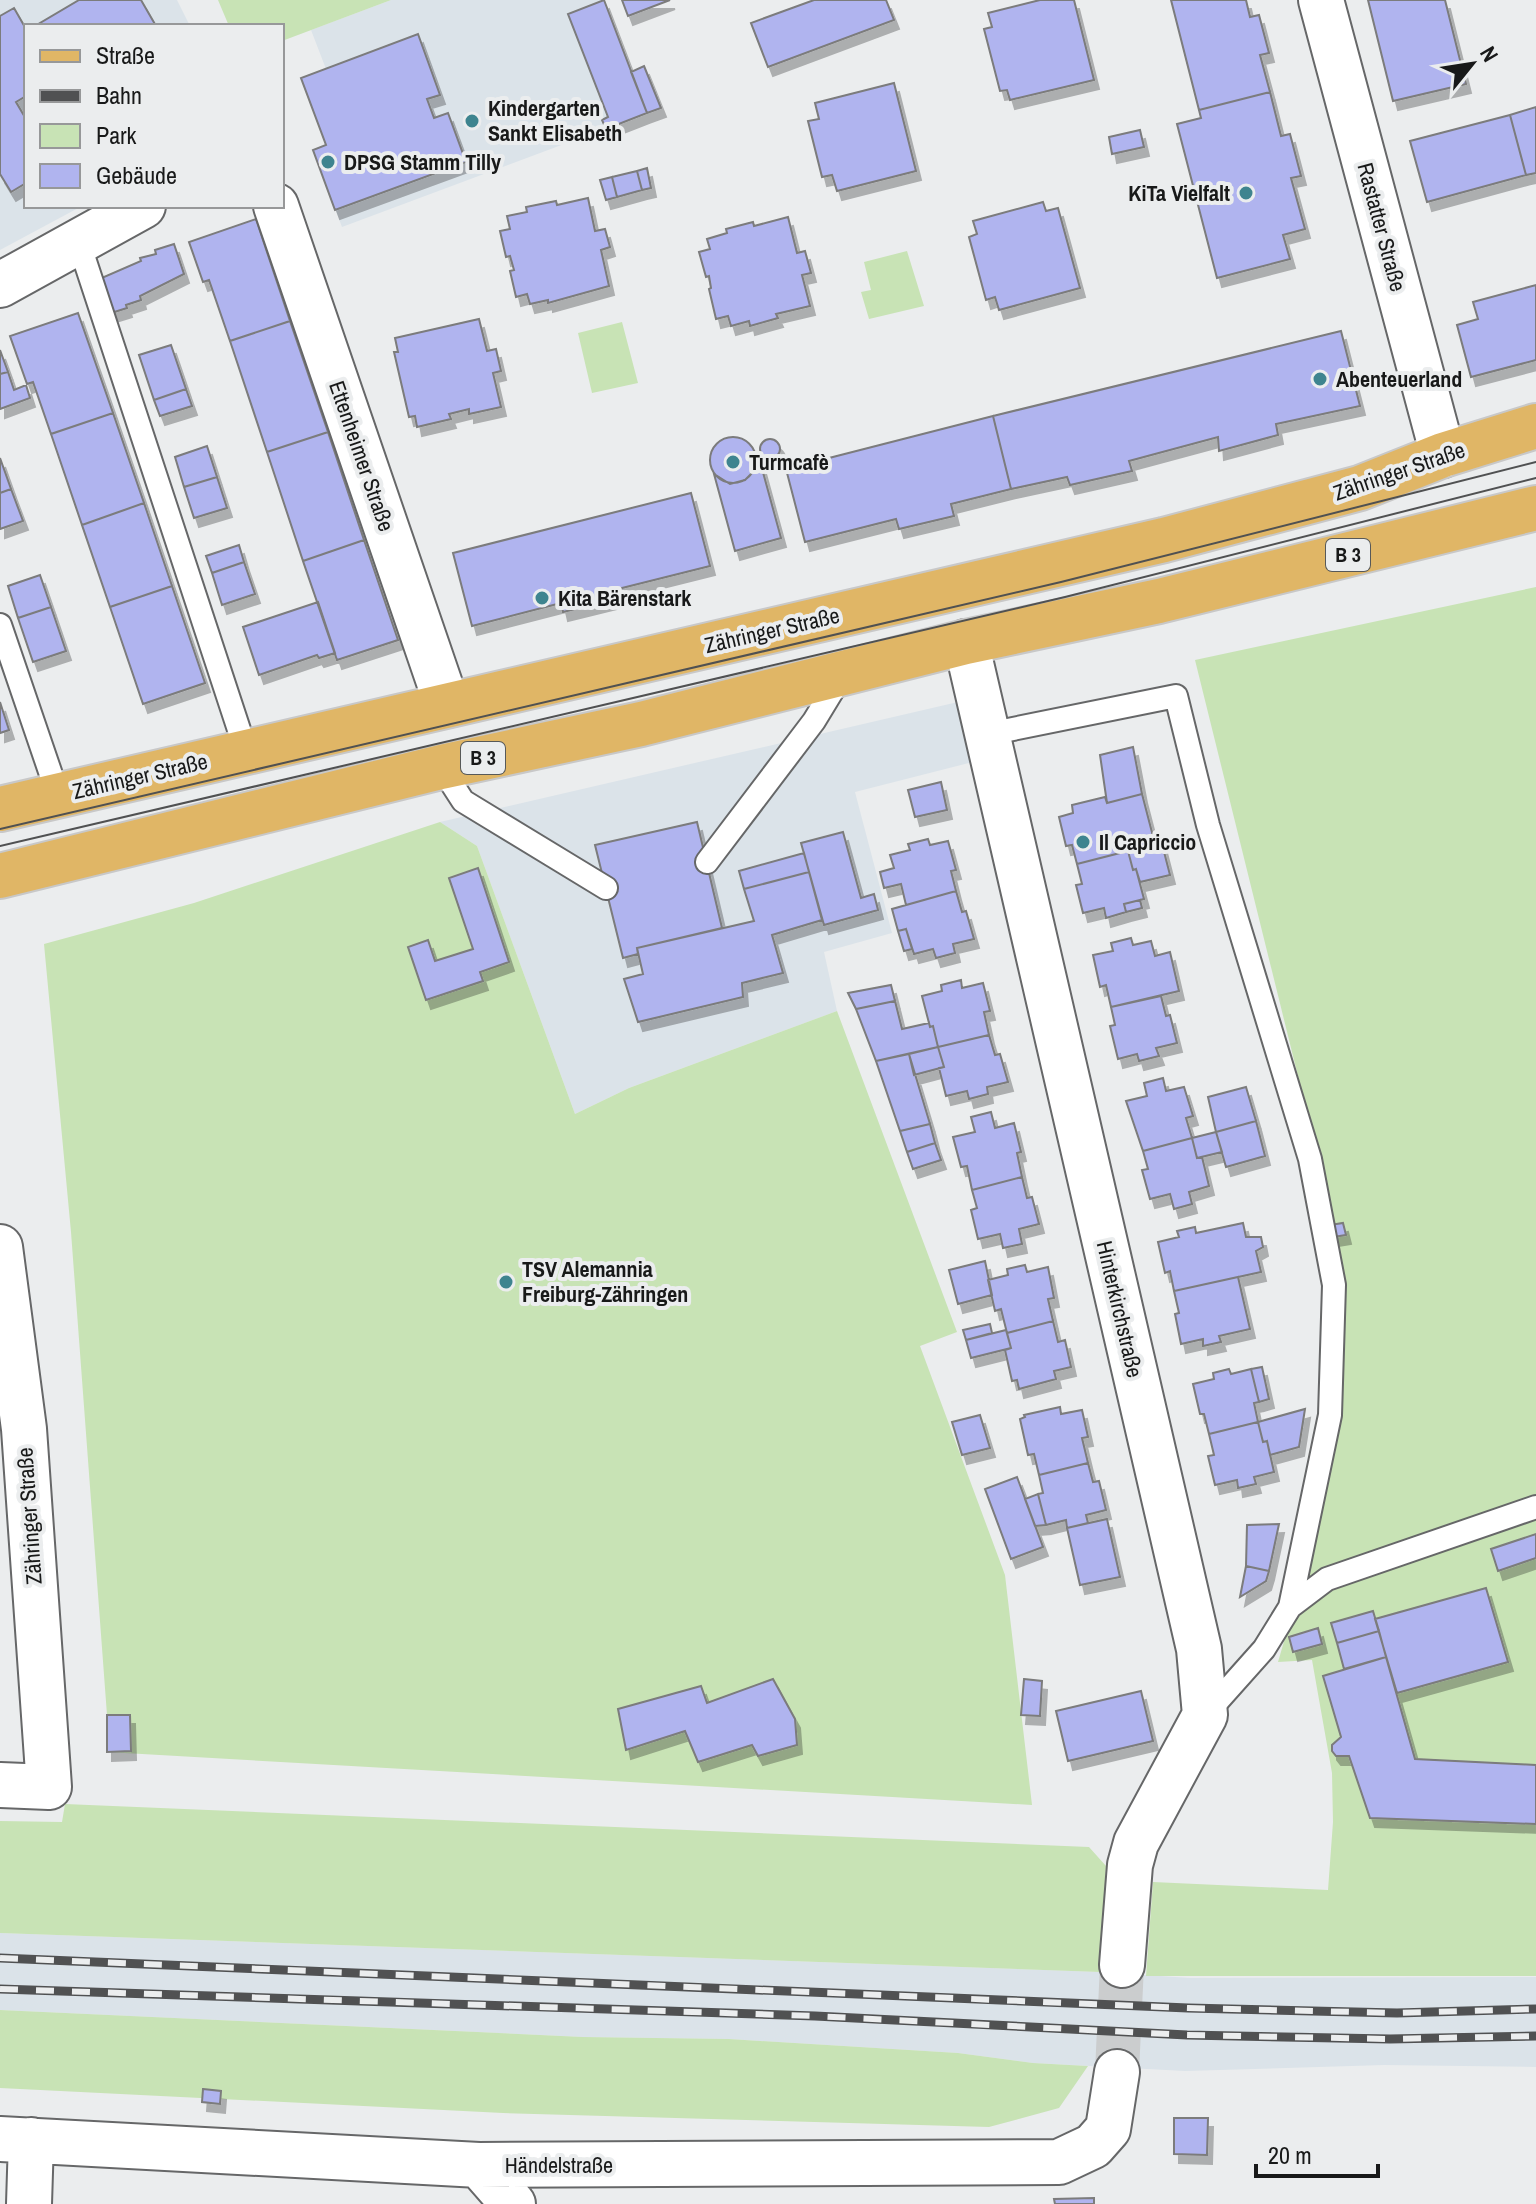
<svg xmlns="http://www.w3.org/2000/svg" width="1536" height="2204" font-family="'Archivo Narrow',sans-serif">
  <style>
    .built { fill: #dbe3e9 }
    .green { fill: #c8e3b5 }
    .building { fill: #b0b4ef; stroke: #7b7b7c; stroke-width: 2; filter: url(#shadow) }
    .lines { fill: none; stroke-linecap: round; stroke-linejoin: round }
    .minor-tunnel { stroke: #cbcdce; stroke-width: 44; stroke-dasharray: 44 22; stroke-linecap: butt }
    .service-casing { stroke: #666768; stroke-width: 26 }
    .minor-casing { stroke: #666768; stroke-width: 48 }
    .primary-casing { stroke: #c8c8c8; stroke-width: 48 }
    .service { stroke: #fff; stroke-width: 22 }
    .minor { stroke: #fff; stroke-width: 44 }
    .primary { stroke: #e0b666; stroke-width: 44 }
    .tram { stroke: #505152; stroke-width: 2 }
    .rail-casing { stroke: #505152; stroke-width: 9 }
    .rail { stroke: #ebedee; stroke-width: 6; stroke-dasharray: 18; stroke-linecap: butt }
    .poi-dot { fill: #3e848f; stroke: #ebedee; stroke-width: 3 }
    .labels { text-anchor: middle; stroke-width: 8; stroke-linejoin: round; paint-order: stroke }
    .shield { fill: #ebedee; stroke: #575959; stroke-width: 2 }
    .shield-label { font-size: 20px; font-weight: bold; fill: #181919 }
    .poi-label { font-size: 22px; font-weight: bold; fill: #181919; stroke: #ebedee; text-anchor: start }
    .street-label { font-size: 22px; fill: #181919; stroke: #ebedee }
  </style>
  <defs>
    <filter id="shadow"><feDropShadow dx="5" dy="9" stdDeviation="0" flood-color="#0004"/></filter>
  </defs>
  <rect width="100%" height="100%" fill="#ebedee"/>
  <!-- built -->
  <path class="built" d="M0,0h177l13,26h-164v180h56l-82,44z
    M391,0h213l43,113 -305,114 -29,-77 13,-5 -25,-67 25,-9 -15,-39z
    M1001,692l11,60 -157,40 37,141 -68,19 13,59 -208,77 -54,26 -98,-268 -37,-24z
    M0,1933l1100,39 90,6 346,-1v90l-152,-2 -199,6 -152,-8 -75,-10 -229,-14 -146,-2 -583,-27z"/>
  <!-- green -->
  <path class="green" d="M218,0h173l-109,41v-15h-53z
    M907,251l17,55 -55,13 -8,-27 10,-2 -7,-28z
    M622,322l16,61 -46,10 -14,-60z
    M1536,587v1389h-390l7,-94 175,8 5,-68 -1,-49 -20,-113 -34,2 21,-72 40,-172 -21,-261 -123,-497z
    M440,822l37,24 98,268 54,-26 208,-77 120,321 -37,14 85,229 27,230 -925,-53v-37l-36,-483 -27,-288 150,-41z
    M65,1804l1024,43 17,19 -6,106 -1100,-39v-112l62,1z
    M0,2010l583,27 146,2 229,14 75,10 55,3 -29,42 -70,19 -486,-14 -503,-25z"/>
  <!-- building -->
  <path class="building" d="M79,0h62l15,26h-121z
    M604,0l43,113 -41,16 -4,-9 6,-3 -40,-103z
    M622,0h48l-42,16z
    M814,0h72l8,20 -126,47 -17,-44z
    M1040,0h34l20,80 -84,20 -3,-10 -7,1 -16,-62 8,-2 -4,-14z
    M1171,0h75l4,17 9,-2 10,38 -9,2 10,37 -71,18z
    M1368,0h77l21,84 -73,17z
    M14,8l12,21v67l-10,6 10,17v64l-15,9 -11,-18v-158z
    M418,34l22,61 -13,4 7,19 14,-5 18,49 -131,48 -22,-60 13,-5 -25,-67z
    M644,66l17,42 -14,5 -16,-41z
    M894,83l22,88 -79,20 -5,-16 -10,2 -14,-56 11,-2 -4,-16z
    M1270,92l11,44 9,-2 11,42 -10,2 14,51 -22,6 7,24 -73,19 -40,-154 24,-6 -2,-8z
    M1536,107v66l-10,2 -16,-60z
    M1510,115l16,60 -99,27 -17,-61z
    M1140,130l4,17 -32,7 -3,-17z
    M647,168l4,20 -9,2 -5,-19z
    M637,171l5,19 -25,7 -5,-20z
    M612,177l5,20 -11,3 -6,-20z
    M588,198l7,33 10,-2 5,18 -9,3 8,36 -61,17v-3l-18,4 -3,-10 -11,3 -6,-26 4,-1 -4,-14 -4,1 -6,-26 10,-2 -3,-13 20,-4 -1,-5 30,-6 1,4z
    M1043,202l3,9 12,-3 22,80 -81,22 -4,-13 -9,3 -17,-63 8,-3 -4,-13z
    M788,217l9,36 8,-2 6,22 -9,2 8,31 -34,8 2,4 -28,8 -1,-5 -18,5 -3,-10 -12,3 -7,-30 2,-1 -2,-12 -3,1 -7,-25 11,-3 -3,-10 20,-6 -1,-4 27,-7 1,4z
    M256,219l34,102 -60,20 -21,-61 -6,2 -14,-40z
    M174,244l10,30 -44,22 1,4 -15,5 1,3 -19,6 -11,-34 44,-19 -1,-3 16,-4 -1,-4z
    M1536,285v75l-65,17 -14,-52 21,-6 -5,-17z
    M78,313l35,100 -62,21 -18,-52 -6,2 -17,-48z
    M479,319l8,32 9,-2 5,22 -8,2 8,34 -32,7v-5l-20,5 2,5 -34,8 -2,-11 -6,1 -15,-65h4l-3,-14z
    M290,321l38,111 -61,20 -37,-111z
    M1341,331l19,75 -84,18 2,11 -59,16 -1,-14 -89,24 3,10 -62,14 -3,-8 -56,12 -18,-73z
    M171,345l15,44 -32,11 -15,-45z
    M0,350l8,22 -8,2z
    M8,372l6,18 12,-5 4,13 -30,11v-35z
    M186,389l6,17 -32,10 -6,-16z
    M113,413l31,90 -62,22 -31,-91z
    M993,416l18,73 -60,15 3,12 -55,13 -3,-10 -91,23 -19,-73z
    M328,432l36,108 -61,21 -36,-109z
    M710 460a23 23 0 1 1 46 0a23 23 0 1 1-46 0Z
    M760 449a10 10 0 1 1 20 0a10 10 0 1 1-20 0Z
    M207,446l10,31 -33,10 -9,-30z
    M756,457l5,8 20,73 -46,13 -21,-77 16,10 15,-4 8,-8z
    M0,458l11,31 -11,4z
    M217,477l10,31 -33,10 -10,-31z
    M11,489l12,32 -23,8v-36z
    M691,493l19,73 -92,23 2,9 -57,14 -2,-9 -89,23 -19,-73z
    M144,503l28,83 -62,21 -28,-82z
    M364,540l34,100 -61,20 -34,-99z
    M239,545l5,17 -32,11 -6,-17z
    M244,562l11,32 -33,11 -10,-32z
    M40,575l11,32 -33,11 -10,-32z
    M172,586l33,97 -62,21 -33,-97z
    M318,602l17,51 -16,5 -2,-3 -58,20 -16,-48z
    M51,607l15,44 -33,11 -15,-44z
    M0,702l9,28 -9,3z
    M1133,747l9,47 -35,9 -7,-48z
    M941,782l6,28 -32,7 -7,-27z
    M1142,794l13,50 -78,20 -5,-19 -6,1 -7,-29 14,-4 -1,-8 33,-8 2,6z
    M697,822l25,106 -85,20 1,6 -15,4 -28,-113z
    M843,832l18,66 13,-4 4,16 -54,15 -23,-82z
    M928,839l2,6 18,-4 8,29 -5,1 5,20 -50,14 -5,-21 -17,4 -4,-16 14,-4 -4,-13 20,-5 -2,-6z
    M1155,844l1,2 6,-2 8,31 -30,7 -4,-13 -3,1 -5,-19z
    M1128,851l5,19 3,-1 8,30 -20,5 2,8 -20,6 -2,-10 -21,5 -7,-28 6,-1 -5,-20z
    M804,853l5,19 -65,17 -5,-18z
    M478,868l31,94 -29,10 3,9 -57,19 -18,-53 20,-7 7,21 38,-12 -24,-71z
    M809,872l13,48 -50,15 11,38 -41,10 1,14 -105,25 -14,-43 19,-5 -6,-26 117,-27 -10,-32z
    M956,891l6,21 4,-1 8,28 -21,5 2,9 -19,5 -3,-9 -19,5 -8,-25 -8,2 -6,-22z
    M1140,900l2,8 -16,4 -2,-8z
    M906,929l6,20 -8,2 -6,-20z
    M1131,938l2,7 18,-4 4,15 15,-4 9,39 -68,16 -5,-22 -6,2 -7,-32 20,-4 -2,-8z
    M961,980l1,8 21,-5 7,28 -6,1 5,23 -51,12 -5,-21 -3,1 -8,-31 20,-5 -1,-6z
    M891,985l4,16 -39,8 -8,-16z
    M1161,996l5,20 4,-1 7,28 -21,5 3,8 -20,5 -2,-7 -19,5 -8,-33 5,-1 -4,-18z
    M895,1001l7,28 27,-6 1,4 3,-1 5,21 -62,14 -20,-52z
    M989,1035l6,20 5,-1 8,28 -21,5 1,7 -19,5 -2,-8 -21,5 -7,-28 5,-1 -6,-20z
    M938,1047l6,20 -30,8 -5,-21z
    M909,1054l21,70 -30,7 -24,-70z
    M1163,1078l3,13 18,-4 9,29 -7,2 6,20 -49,13 -17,-50 21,-5 -3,-13z
    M1246,1087l10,34 -40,11 -8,-35z
    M991,1112l4,16 19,-5 7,29 -4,1 5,24 -50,13 -5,-24 -6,1 -8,-30 22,-5 -4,-15z
    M1256,1121l9,35 -39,11 -10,-35z
    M930,1124l5,19 -28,9 -7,-21z
    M1216,1132l6,20 -25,6 -5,-20z
    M1192,1138l5,20 5,-1 7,29 -20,6 3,12 -18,5 -4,-15 -20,5 -8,-29 6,-1 -5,-18z
    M935,1143l6,17 -28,9 -6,-17z
    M1022,1177l5,21 5,-1 7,27 -20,5 3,15 -19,4 -3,-14 -22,5 -7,-29 6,-2 -5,-18z
    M1243,1223l3,14h15l2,10 -7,4 5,21 -87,19 -4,-20 -5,2 -7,-31 21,-5 -2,-6 18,-4 1,6z
    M1343,1223l3,12 -13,2 -3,-12z
    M985,1261l7,34 -34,9 -9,-34z
    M1025,1265l2,7 21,-5 6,31 -6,1 5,22 -46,12 -6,-24 -6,2 -7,-31 20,-5 -1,-6z
    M1238,1277l12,52 -31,7 2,6 -18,4v-7l-22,5 -6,-30 4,-1 -5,-22z
    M1053,1321l5,21 7,-2 6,27 -17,4 2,8 -37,10 -2,-9 -5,1 -7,-31 6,-2 -4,-15z
    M990,1324l2,9 -26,7 -3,-10z
    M1006,1330l5,18 -40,10 -5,-18z
    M1262,1367l7,32 -10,3 -8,-33z
    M1229,1369l2,5 20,-5 8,33 -5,1 4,19 -49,12 -5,-20h-4l-7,-30 21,-5 -1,-6z
    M1060,1407l1,7 21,-4 6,27 -6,1 6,25 -49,12 -5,-21 -6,1 -8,-36 5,-2 -1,-2z
    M1305,1409l-6,38 -29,8 -3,-14 -4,1 -5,-20z
    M980,1415l10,33 -28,7 -10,-33z
    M1258,1422l5,20 4,-1 7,31 -20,5 2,7 -18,4 -1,-8 -22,5 -7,-29 6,-1 -5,-21z
    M1088,1463l5,19 6,-1 7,29 -20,5 2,8 -21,5 -1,-8 -20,5 -8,-31 5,-1 -4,-18z
    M1017,1477l26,70 -32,12 -26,-70z
    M1038,1494l8,31 -11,1 -10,-27z
    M1107,1519l13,58 -40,8 -13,-57z
    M1279,1524l-10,47 -23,-5 1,-41z
    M1536,1534v24l-38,13 -7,-22z
    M1246,1566l23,5 -3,10 -26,16z
    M1486,1588l22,74 -111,31 -22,-74z
    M1373,1611l6,20 -42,12 -6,-20z
    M1318,1628l4,16 -29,8 -4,-15z
    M1379,1631l7,26 -42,12 -7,-26z
    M1386,1657l29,102 121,6v59l-166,-6 -21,-62h-13l-4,-5v-6l9,-8 -18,-61z
    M773,1679l22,40 2,26 -39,11 -6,-11 -54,17 -13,-31 -59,19 -8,-41 83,-23 6,17z
    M1024,1679l18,2 -2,35 -19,-1z
    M1141,1691l12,50 -85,20 -12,-50z
    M107,1715h23l1,36 -24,1z
    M203,2089l18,2 -1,13 -18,-2z
    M1174,2118h34l-1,37 -33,-1z
    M1094,2198v6h-39l-1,-5z"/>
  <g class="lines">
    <!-- minor-tunnel -->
    <path class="minor-tunnel" d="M1117,2072l5,-107"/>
    <defs>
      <path id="service" d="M78,240l168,511
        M0,625l58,170
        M988,734l188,-38 32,129 102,334 24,126 -4,130 -40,192 -26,42 -58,65
        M441,767l22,34 143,87
        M707,862l107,-141 28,-46
        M1290,1607l37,-28 209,-72"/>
      <path id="minor" d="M1321,0l122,455
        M276,206l171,499
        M0,285l143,-79
        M966,642l233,1007 6,66 -69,128 -6,22 -8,100
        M0,1247l24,182 25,358 -49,-2
        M0,2139l479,26 580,-3 34,-16 15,-17 9,-57
        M479,2165l34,39
        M29,2204l2,-64"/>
      <path id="primary" d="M0,809l1164,-269 196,-52 83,-33 93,-29
        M0,876l441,-109 200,-43 325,-82 193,-41 377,-93"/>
    </defs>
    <!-- service casing -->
    <use href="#service" class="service-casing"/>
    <!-- minor casing -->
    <use href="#minor" class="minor-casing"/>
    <!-- primary casing -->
    <use href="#primary" class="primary-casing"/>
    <!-- service -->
    <use href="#service" class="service"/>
    <!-- minor -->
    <use href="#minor" class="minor"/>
    <!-- primary -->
    <use href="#primary" class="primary"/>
    <!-- tram -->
    <path class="tram" d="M0,829l1061,-247 475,-120
      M0,846l1065,-249 471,-119"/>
    <defs>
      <path id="rail" d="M0,1958l1188,50 209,5 139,-4
        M0,1989l815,27 372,19 203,4 146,-3"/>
    </defs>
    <!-- rail casing -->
    <use href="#rail" class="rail-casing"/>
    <!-- rail -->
    <use href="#rail" class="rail"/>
  </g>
  <!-- markers -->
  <g class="poi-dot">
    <circle cx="472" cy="121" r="8"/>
    <circle cx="328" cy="162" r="8"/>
    <circle cx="1246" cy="193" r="8"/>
    <circle cx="1320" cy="379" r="8"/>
    <circle cx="733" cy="462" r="8"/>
    <circle cx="542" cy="598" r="8"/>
    <circle cx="1083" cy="842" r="8"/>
    <circle cx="506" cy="1282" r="8"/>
  </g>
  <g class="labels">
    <!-- shield labels -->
    <g class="shield">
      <rect x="1326" y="539" width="44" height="32" rx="6"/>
      <rect x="461" y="742" width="44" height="32" rx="6"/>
    </g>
    <g class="shield-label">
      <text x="1348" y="562">B 3</text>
      <text x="483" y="765">B 3</text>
    </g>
    <!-- poi labels -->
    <g class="poi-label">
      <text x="488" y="116">Kindergarten<tspan x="488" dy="25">Sankt Elisabeth</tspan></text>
      <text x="344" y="170">DPSG Stamm Tilly</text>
      <text x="1230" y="201" text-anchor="end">KiTa Vielfalt</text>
      <text x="1336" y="387">Abenteuerland</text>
      <text x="749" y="470">Turmcafè</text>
      <text x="558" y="606">Kita Bärenstark</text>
      <text x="1099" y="850">Il Capriccio</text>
      <text x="522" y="1277">TSV Alemannia<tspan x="522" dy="25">Freiburg-Zähringen</tspan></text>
    </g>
    <!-- street labels -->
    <g class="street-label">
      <text transform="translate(1382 227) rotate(75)" y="8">Rastatter Straße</text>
      <text transform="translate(362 456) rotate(71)" y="8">Ettenheimer Straße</text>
      <text transform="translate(1399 471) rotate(-19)" y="8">Zähringer Straße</text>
      <text transform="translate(772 630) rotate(-13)" y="8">Zähringer Straße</text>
      <text transform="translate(140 776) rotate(-13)" y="8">Zähringer Straße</text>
      <text transform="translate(1120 1309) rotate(77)" y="8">Hinterkirchstraße</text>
      <text transform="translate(29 1516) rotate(-94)" y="8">Zähringer Straße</text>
      <text x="559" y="2173">Händelstraße</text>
    </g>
  </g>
  <!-- legend -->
  <rect x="24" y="24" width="260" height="184" fill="#ebedee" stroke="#979899" stroke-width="2"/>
  <rect x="40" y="50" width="40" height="12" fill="#e0b666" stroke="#979899" stroke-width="2"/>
  <text x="96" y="64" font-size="24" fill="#181919">Straße</text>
  <rect x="40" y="90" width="40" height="12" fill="#505152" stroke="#979899" stroke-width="2"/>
  <text x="96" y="104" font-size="24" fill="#181919">Bahn</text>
  <rect x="40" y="124" width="40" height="24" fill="#c8e3b5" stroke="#979899" stroke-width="2"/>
  <text x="96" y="144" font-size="24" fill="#181919">Park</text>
  <rect x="40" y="164" width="40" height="24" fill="#b0b4ef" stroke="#979899" stroke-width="2"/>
  <text x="96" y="184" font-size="24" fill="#181919">Gebäude</text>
  <!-- north arrow -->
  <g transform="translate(1472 64) rotate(60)" stroke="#ebedee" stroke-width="6" paint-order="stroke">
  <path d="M0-6L14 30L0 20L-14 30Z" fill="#181919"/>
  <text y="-12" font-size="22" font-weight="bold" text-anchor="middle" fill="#181919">N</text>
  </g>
  <!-- scale -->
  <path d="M1256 2164v12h122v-12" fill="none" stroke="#181919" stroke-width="4"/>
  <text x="1268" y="2164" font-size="24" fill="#181919" stroke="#ebedee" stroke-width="6" paint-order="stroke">20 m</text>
</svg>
